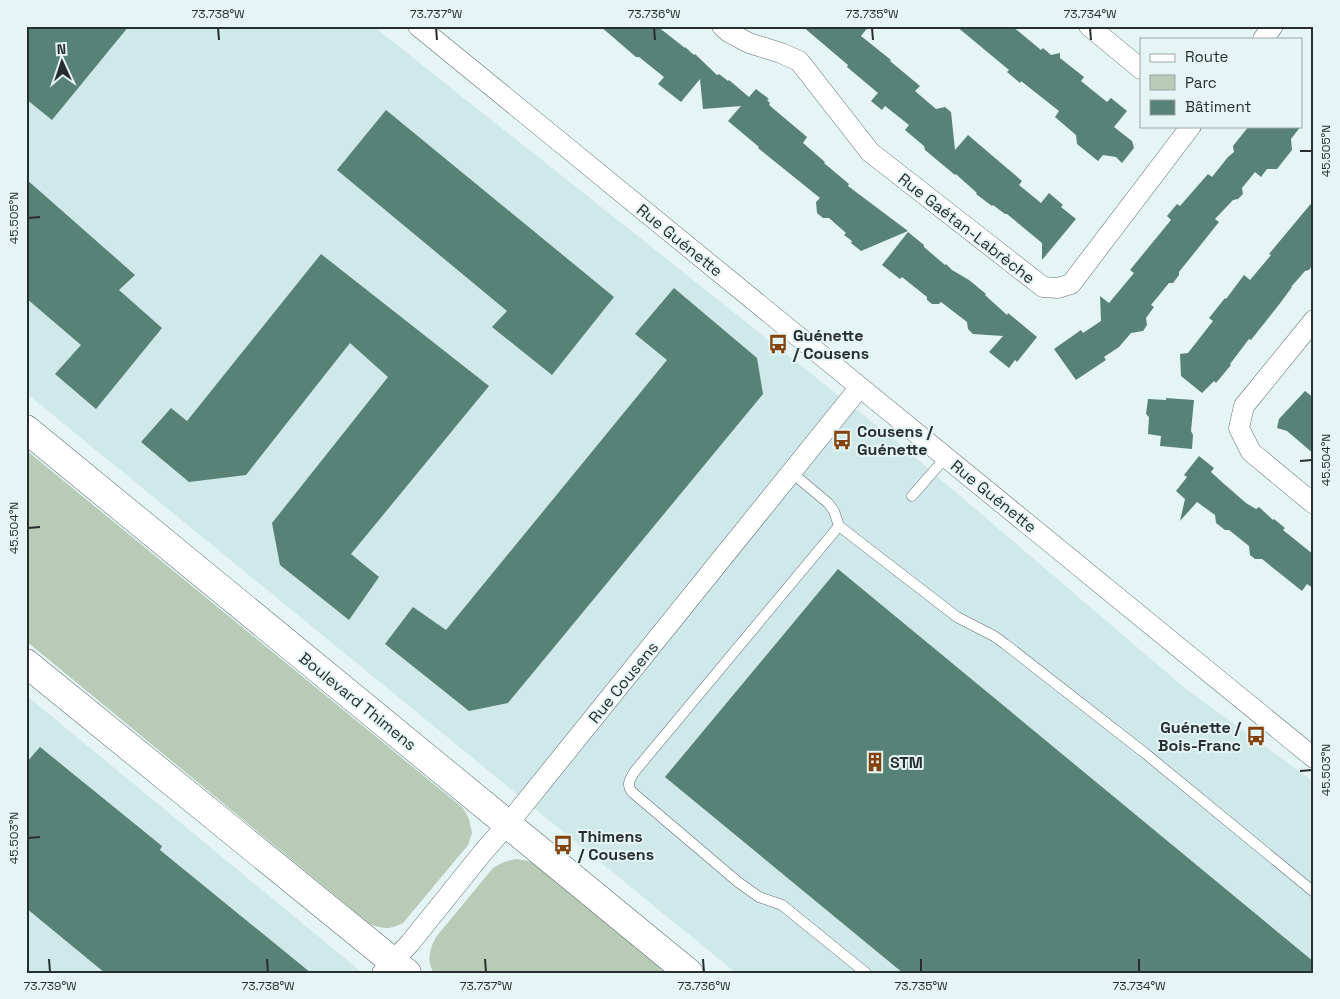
<svg xmlns="http://www.w3.org/2000/svg" width="1340" height="999" font-family="'Space Grotesk',sans-serif">
  <style>
    .built { fill: #cfe8ea }
    .green { fill: #b7cbb6 }
    .building { fill: #588275 }
    .lines { fill: none; stroke-linecap: round; stroke-linejoin: round }
    .lane-casing { stroke: #5f6d6e; stroke-width: 11 }
    .street-casing { stroke: #5f6d6e; stroke-width: 21 }
    .secondary-casing { stroke: #5f6d6e; stroke-width: 29 }
    .lane { stroke: #fff; stroke-width: 10 }
    .street { stroke: #fff; stroke-width: 20 }
    .secondary { stroke: #fff; stroke-width: 28 }
    .ticks { fill: none; stroke: #282e2f; stroke-width: 2 }
    .labels { text-anchor: middle; stroke-width: 4; stroke-linejoin: round; paint-order: stroke }
    .street-label { font-size: 16px; fill: #282e2f; stroke: #e5f5f6 }
    .poi-label { font-size: 16px; font-weight: bold; fill: #282e2f; stroke: #e5f5f6; text-anchor: start }
    .neatline { fill: none; stroke: #282e2f; stroke-width: 2 }
    .ticks-label { font-size: 12px; text-anchor: middle; fill: #282e2f }
  </style>
  <rect width="100%" height="100%" fill="#e5f5f6"/>
  <!-- built -->
  <path class="built" d="M26,26h347l518,411 295,252 128,93v191h-578l-710,-580z
    M26,695l316,261 20,17h-336z"/>
  <!-- green -->
  <path class="green" d="M26,450l437,358 6,11 3,14 -4,12 -65,78c-14,7 -19,6 -33,1l-344,-283z
    M516,859l12,2 12,5 126,107h-232c-8,-11 -4,-25 2,-36l57,-69 11,-6z"/>
  <!-- building -->
  <path class="building" d="M26,26h103l-77,94 -26,-21z
    M600,26h57l28,22v-1l9,8 1,-1 22,21 2,-1 9,7 1,-1 20,17 7,-8 13,10 -2,1 3,3 -1,2 38,32 -4,6 22,19 -1,1 25,21 -1,2 60,45 -47,20 -10,-8 1,-2 -8,-6 2,-2 -17,-15h-6l-6,-5 -1,-11 4,-4 -62,-50 1,-1 -31,-26 13,-15 -38,3 -3,-30 -19,23 -23,-18 6,-7 -25,-20h-3z
    M802,26h67l-8,10 30,24 -1,1 30,25 -5,5 21,18 9,-2 6,5 4,38 13,-15 54,46 -3,4 22,18 8,-10 14,12 -2,2 15,12 -34,41v-17l-35,-29h-2l-12,-9 -1,1 -16,-12 1,-1 -19,-17 -2,-2 -1,1 -30,-25 -1,-4 -19,-16 4,-5 -24,-19 -3,4 -11,-9 7,-8 -31,-26 1,-2z
    M956,26h56l29,24 2,-2 8,7 9,-2v5l24,19 -3,4 26,21 4,-4 16,13 -13,16 18,14 2,7 -12,15 -6,-6 -13,-2 -5,6 -21,-17 -1,-9 -21,-18 4,-6 -38,-30 -1,2 -13,-11 2,-2z
    M386,110l228,187 -62,78 -60,-48 15,-16 -170,-141z
    M1249,126h52l-10,13 1,11 -15,19h-10l-6,8 -6,-5 -13,16 1,6 -5,5 -5,1 -18,19 4,3 -40,50v3l-6,8h-4l-18,22 3,2 -8,11 1,7 -4,6 -12,2 -12,14 -15,10 2,3 -30,20 -22,-31 27,-19 2,3 18,-12 -1,-25 9,7 25,-30 -4,-3 41,-50 -4,-4 10,-12 3,2 28,-32 4,3 16,-20 6,-5 -1,-6z
    M26,179l109,96 -16,15 43,38 -66,81 -41,-35 26,-29 -55,-47z
    M1314,200v63l-5,7 -4,1 -14,16h1l-11,15 -30,38 -2,-1 -19,25 1,1 -15,18 -2,-2 -12,12 -21,-17 -1,-22 8,-1 25,-32 -4,-3 16,-20 1,1 18,-24 6,5 21,-25 -2,-1z
    M908,232l16,13v2l21,18 1,-1 6,6 17,10 17,14 -1,1 22,20 1,-2 29,24 -20,25 -2,-2 -6,8 -20,-16 14,-16 -30,-2 -5,-5 -1,-7 -26,-20 -2,2h-7l-5,-4v-3l-25,-20 -2,2 -18,-14z
    M321,254l168,132 -138,168 28,23 -30,43 -69,-55 -8,-42 116,-146 -38,-34 -104,132 -57,7 -48,-40 30,-34 16,13z
    M674,288l83,70 6,36 -255,309 -39,8 -84,-67 28,-37 33,23 221,-270 -32,-26z
    M1305,391l9,7v56l-27,-23 -10,-3 2,-9z
    M1166,398l28,2 -3,31 2,4 -1,14 -32,-3 1,-10 -13,-2 1,-17 -3,-3 2,-15 18,1z
    M1199,456l15,12 -3,4 12,11 23,20 10,6 3,-2 14,13 1,-1 11,9 -2,2 31,25v34l-7,-5 -5,7 -40,-32h-7l-5,-4 -1,-9 -20,-16h-4l-9,-7 -1,-8 -18,-13 -17,19 5,-22 -9,-8 11,-14 -3,-2z
    M838,569l476,393v11h-411l-238,-196z
    M40,747l122,99 -2,4 151,123h-206l-79,-65v-145z"/>
  <g class="lines">
    <defs>
      <path id="lane" d="M791,472l37,31 6,8 5,15 118,91 37,19 11,8 141,110 168,138
        M912,496l34,-39
        M839,526l-204,245c-5,8 -9,13 -3,21l106,90 21,15 23,8 84,68"/>
      <path id="street" d="M418,26l896,732
        M722,26l8,7 19,10 32,10 18,8 71,91 173,135 15,1 13,-4 120,-158
        M1089,26l52,43
        M1263,39l10,-13
        M1314,320l-70,86 -5,22 12,24 63,52
        M382,973l28,-30 74,-92 24,-27 352,-437"/>
      <path id="secondary" d="M26,429l663,544
        M26,663l381,310"/>
    </defs>
    <!-- lane casing -->
    <use href="#lane" class="lane-casing"/>
    <!-- street casing -->
    <use href="#street" class="street-casing"/>
    <!-- secondary casing -->
    <use href="#secondary" class="secondary-casing"/>
    <!-- lane -->
    <use href="#lane" class="lane"/>
    <!-- street -->
    <use href="#street" class="street"/>
    <!-- secondary -->
    <use href="#secondary" class="secondary"/>
  </g>
  <!-- ticks -->
  <path class="ticks" d="M218,28l1,12M436,28l1,12M654,28l1,12M872,28l1,12M1090,28l1,12M1300,151h12M28,218l12,-1M1300,461l12,-1M28,528l12,-1M1300,771l12,-1M28,838l12,-1M49,959l1,13M267,959l1,13M485,959l1,13M703,959l1,13M921,959v13M1139,959v13"/>
  <!-- icons -->
  <defs>
    <symbol id="bus-bare" viewBox="-9 -9 18 18"><path d="M-5-6H5V4H4V6H2V4H-2V6H-4V4H-5ZM-3.5-4V0h7V-4ZM-3.5 1.2v1.5H-2V1.2ZM2 1.2v1.5H3.5V1.2Z" fill="#84430d" stroke="#e5f5f6" stroke-width="2.5" paint-order="stroke"/></symbol>
    <symbol id="building-bare" viewBox="-9 -9 18 18"><path d="M-4-6H4V6H1V3H-1V6H-4ZM-2.5-4.3h1.7v1.8h-1.7ZM.8-4.3h1.7v1.8H.8ZM-2.5-1h1.7V.8h-1.7ZM.8-1h1.7V.8H.8Z" fill="#84430d" stroke="#e5f5f6" stroke-width="2.5" paint-order="stroke"/></symbol>
  </defs>
  <g fill-rule="evenodd">
    <use href="#bus-bare" x="764" y="330" width="28" height="28"/>
    <use href="#bus-bare" x="828" y="426" width="28" height="28"/>
    <use href="#bus-bare" x="1242" y="722" width="28" height="28"/>
    <use href="#building-bare" x="861" y="748" width="28" height="28"/>
    <use href="#bus-bare" x="549" y="831" width="28" height="28"/>
  </g>
  <g class="labels">
    <!-- street labels -->
    <g class="street-label">
      <text transform="translate(967 228) rotate(38)" y="6">Rue Gaétan-Labrèche</text>
      <text transform="translate(680 240) rotate(39)" y="6">Rue Guénette</text>
      <text transform="translate(994 496) rotate(39)" y="6">Rue Guénette</text>
      <text transform="translate(623 682) rotate(-51)" y="6">Rue Cousens</text>
      <text transform="translate(358 701) rotate(39)" y="6">Boulevard Thimens</text>
    </g>
    <!-- poi labels -->
    <g class="poi-label">
      <text x="793" y="341">Guénette<tspan x="793" dy="18">/ Cousens</tspan></text>
      <text x="857" y="437">Cousens /<tspan x="857" dy="18">Guénette</tspan></text>
      <text x="1241" y="733" text-anchor="end">Guénette /<tspan x="1241" dy="18">Bois-Franc</tspan></text>
      <text x="890" y="768">STM</text>
      <text x="578" y="842">Thimens<tspan x="578" dy="18">/ Cousens</tspan></text>
    </g>
  </g>
  <!-- border -->
  <rect width="1340" height="999" fill="none" stroke="#e5f5f6" stroke-width="55"/>
  <!-- legend -->
  <rect x="1140" y="38" width="162" height="90" fill="#e5f5f6" stroke="#99a5a6"/>
  <rect x="1150" y="54" width="25" height="8" fill="#ffffff" stroke="#99a5a6"/>
  <text x="1185" y="62" font-size="15" fill="#282e2f">Route</text>
  <rect x="1150" y="75" width="25" height="15" fill="#b7cbb6" stroke="#99a5a6"/>
  <text x="1185" y="88" font-size="15" fill="#282e2f">Parc</text>
  <rect x="1150" y="100" width="25" height="15" fill="#588275" stroke="#99a5a6"/>
  <text x="1185" y="112" font-size="15" fill="#282e2f">Bâtiment</text>
  <!-- north arrow -->
  <g transform="translate(62 62) rotate(357)" stroke="#e5f5f6" stroke-width="4" paint-order="stroke">
  <path d="M0-4L9 19L0 12L-9 19Z" fill="#282e2f"/>
  <text y="-8" font-size="14" font-weight="bold" text-anchor="middle" fill="#282e2f">N</text>
  </g>
  <rect x="28" y="28" width="1284" height="944" class="neatline"/>
  <g class="ticks-label">
    <text x="218" y="18">73.738°W</text>
    <text x="436" y="18">73.737°W</text>
    <text x="654" y="18">73.736°W</text>
    <text x="872" y="18">73.735°W</text>
    <text x="1090" y="18">73.734°W</text>
    <text transform="translate(1326 151) rotate(-90)" y="4">45.505°N</text>
    <text transform="translate(14 218) rotate(-90)" y="4">45.505°N</text>
    <text transform="translate(1326 460) rotate(-90)" y="4">45.504°N</text>
    <text transform="translate(14 528) rotate(-90)" y="4">45.504°N</text>
    <text transform="translate(1326 770) rotate(-90)" y="4">45.503°N</text>
    <text transform="translate(14 838) rotate(-90)" y="4">45.503°N</text>
    <text x="50" y="990">73.739°W</text>
    <text x="268" y="990">73.738°W</text>
    <text x="486" y="990">73.737°W</text>
    <text x="704" y="990">73.736°W</text>
    <text x="921" y="990">73.735°W</text>
    <text x="1139" y="990">73.734°W</text>
  </g>
</svg>
